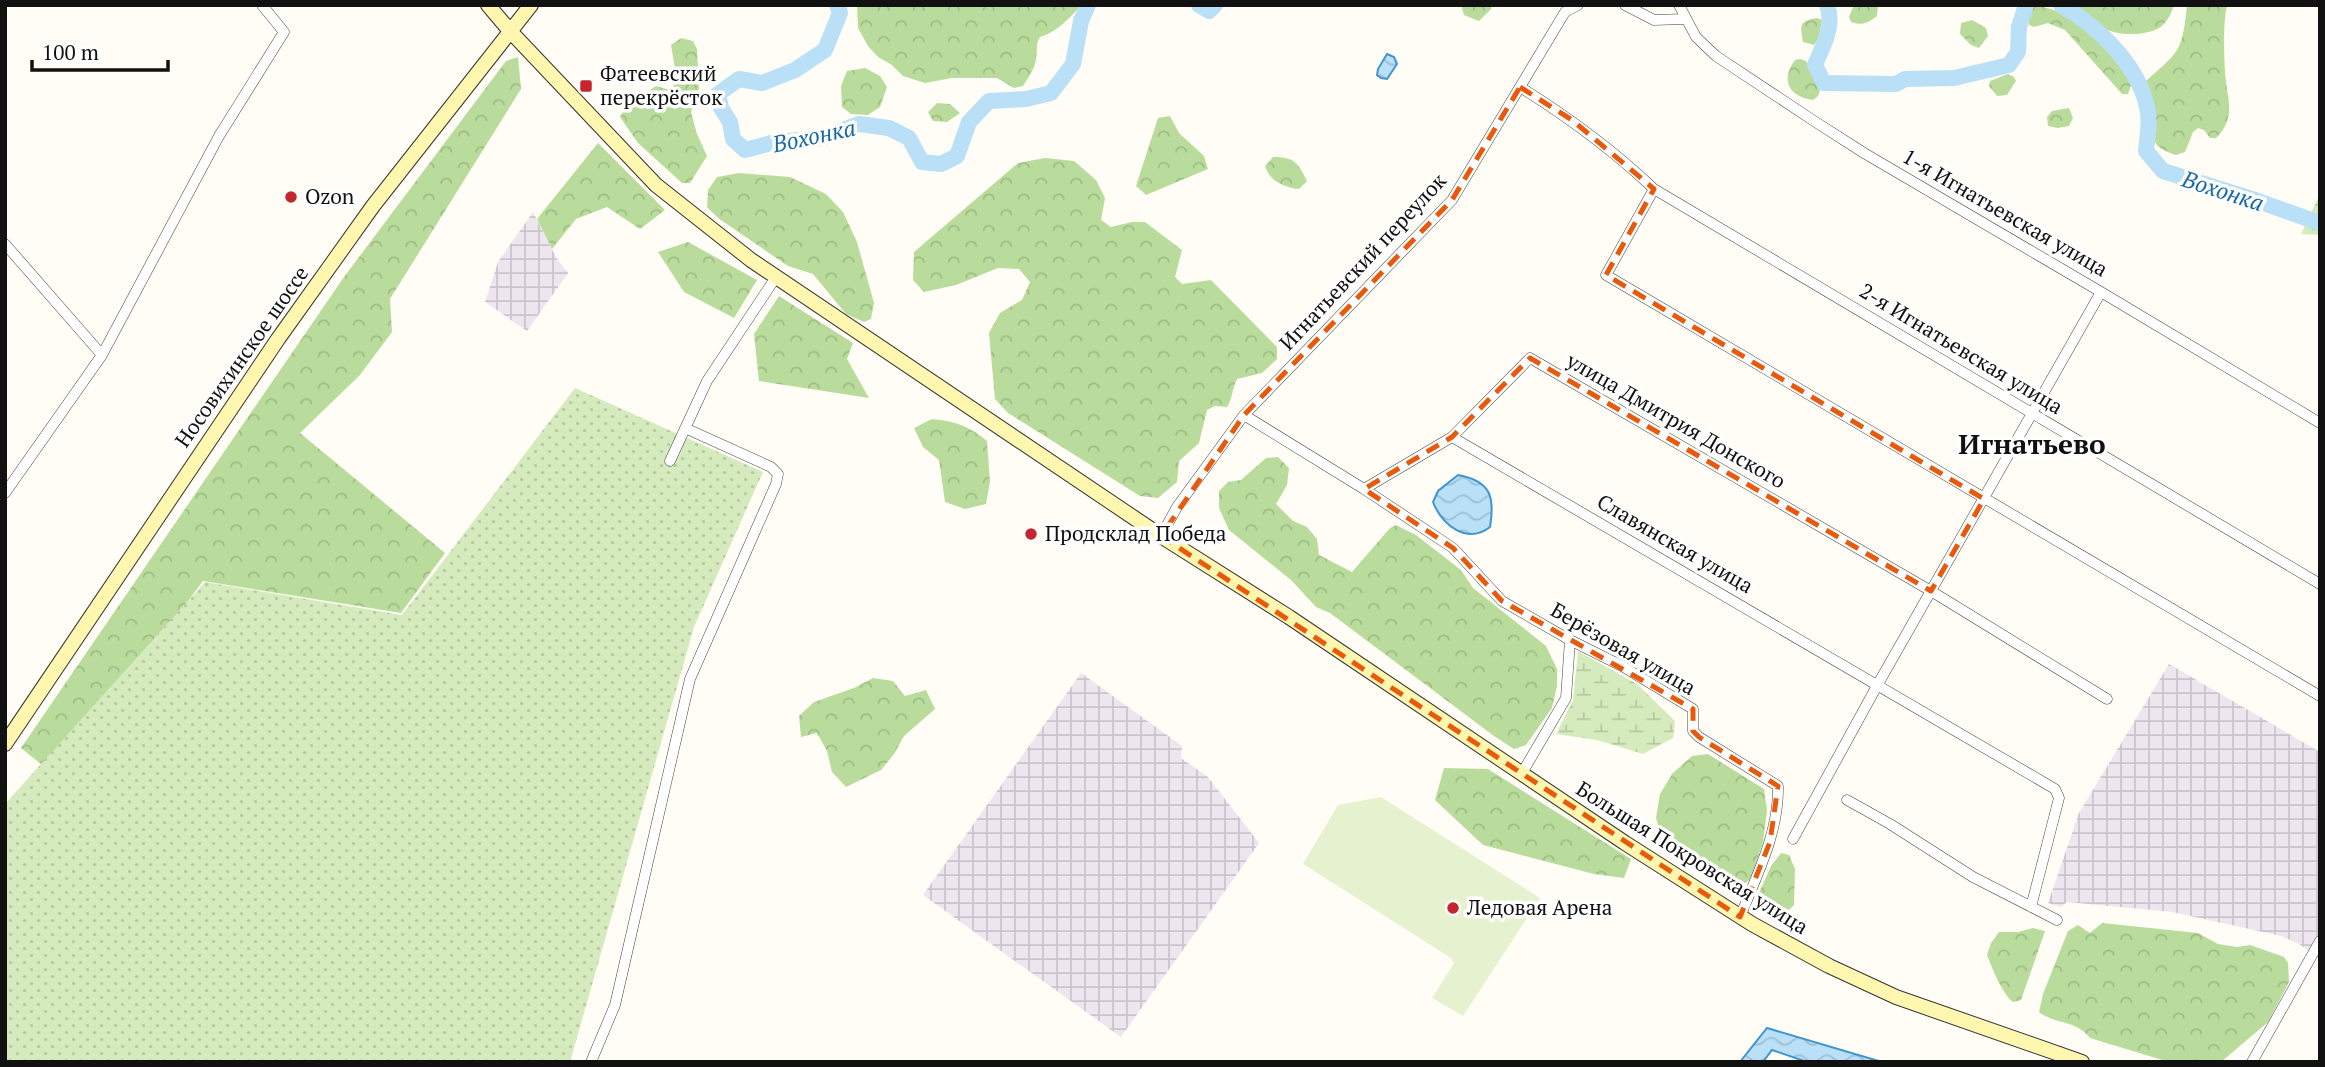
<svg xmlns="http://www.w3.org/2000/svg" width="2325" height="1067" font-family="'PT Serif',serif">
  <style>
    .industrial { fill: url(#industrial-grid) }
    .forest { fill: url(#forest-crowns) }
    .wetland { fill: url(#wetland-marsh) }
    .garden { fill: url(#garden-dots) }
    .pitch { fill: #e6f2cf }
    .water { fill: url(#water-waves); stroke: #3f96cf; stroke-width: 2 }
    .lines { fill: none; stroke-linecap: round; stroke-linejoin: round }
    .river { stroke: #b9e0f7; stroke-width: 16 }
    .street-casing { stroke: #444; stroke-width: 11 }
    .secondary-casing { stroke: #333; stroke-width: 16 }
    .street { stroke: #fff; stroke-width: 10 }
    .secondary { stroke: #fff6b0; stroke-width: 14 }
    .marked { fill: none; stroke: #e8590c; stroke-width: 5; stroke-dasharray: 14 9; stroke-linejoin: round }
    .poi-dot { fill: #c4262e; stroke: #fff; stroke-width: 2.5 }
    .labels { text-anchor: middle; stroke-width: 7; stroke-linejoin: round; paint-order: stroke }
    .poi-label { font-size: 21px; fill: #111; stroke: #fff; text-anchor: start }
    .street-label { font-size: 21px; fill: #111; stroke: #fff }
    .water-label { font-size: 23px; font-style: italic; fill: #1768a6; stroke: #fff }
    .district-label { font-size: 28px; font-weight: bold; fill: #111; stroke: #fff }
  </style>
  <defs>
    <pattern id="industrial-grid" width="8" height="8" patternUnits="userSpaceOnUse" patternTransform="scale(1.75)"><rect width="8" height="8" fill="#eee6ef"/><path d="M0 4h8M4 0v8" fill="none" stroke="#cbc4cc"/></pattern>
    <pattern id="forest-crowns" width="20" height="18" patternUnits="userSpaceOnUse" patternTransform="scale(1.75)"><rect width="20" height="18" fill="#b9dc9c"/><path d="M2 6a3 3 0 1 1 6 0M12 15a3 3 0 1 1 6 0" fill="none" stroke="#9ebc85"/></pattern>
    <pattern id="wetland-marsh" width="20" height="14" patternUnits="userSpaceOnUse" patternTransform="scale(1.75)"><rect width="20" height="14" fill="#d5ebbd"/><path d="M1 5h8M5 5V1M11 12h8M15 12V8" fill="none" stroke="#b6c8a1"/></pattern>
    <pattern id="garden-dots" width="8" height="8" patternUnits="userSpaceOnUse" patternTransform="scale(1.75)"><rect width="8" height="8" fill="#d5ebbd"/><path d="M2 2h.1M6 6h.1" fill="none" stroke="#b6c8a1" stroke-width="1.8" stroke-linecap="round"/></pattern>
    <pattern id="water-waves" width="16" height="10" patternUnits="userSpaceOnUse" patternTransform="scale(1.75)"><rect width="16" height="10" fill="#b9e0f7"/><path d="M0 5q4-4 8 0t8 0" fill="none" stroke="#9ebfd3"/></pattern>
  </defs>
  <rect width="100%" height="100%" fill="#fffdf5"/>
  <!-- industrial -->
  <path class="industrial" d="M533,212l24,47 11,14 -41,58 -42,-29 13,-40z
    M2169,664l151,88v207l-21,-15 -18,-8 -109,-24 -105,-10 -6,5 -13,-4 31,-90z
    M1081,673l101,73 -1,12 27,19 51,66 -138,194 -198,-142z"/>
  <!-- forest -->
  <path class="forest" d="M857,5h224c-11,13 -24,27 -41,32 -5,8 -2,13 -4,22 -1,10 -8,19 -13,27l-9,2 -17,-10h-45l-27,5 -22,-7 -11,-11 -14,-8 -10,-11 -10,-18z
    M1461,5h31l-1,4 -12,12 -15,-6z
    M1854,5h24l-1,11c-9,7 -15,10 -26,6l-2,-5z
    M2071,5h103c-3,9 -7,18 -15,23 -14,8 -42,8 -55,0 -12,-6 -22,-15 -33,-23z
    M2187,5h40c-4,18 -3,47 -2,66 1,26 13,45 -9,67h-6l-6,-8 -6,-2 -5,4 -8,20 -9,3c-33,-10 -21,-24 -23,-51 0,-7 -6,-14 -9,-21 35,-32 38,-29 43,-78z
    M2036,6c39,3 78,47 95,79l-3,9h-6l-57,-64 -17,-7 -14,4 -5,-2 -1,-14z
    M1817,18l5,2 -3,18 -5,7 -11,-3c-2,-15 -6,-21 14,-24z
    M1972,20l14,8 2,8 -9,12 -8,-3 -11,-11 1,-11z
    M681,38l12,3 4,8 2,39 -8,24 6,22 10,22 -17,27h-8l-44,-40 -18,-26 6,-10 30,-21 14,4 7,-9 -6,-36z
    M518,57l3,32 -131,210 2,33 -32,43 -60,58 145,120 -44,60 -198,-32 -147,195 -35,-28 323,-471 162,-216z
    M1800,59l6,2 14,29 -2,6 -5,4c-24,-3 -33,-20 -18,-40z
    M865,68l15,8 7,11 -7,20 -12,8 -17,-1 -9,-7 -1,-21 6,-15z
    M2008,74l6,3 2,4 -9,14 -10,1 -8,-10 1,-5z
    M937,103l13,1 10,9 -13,9 -14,-1 -5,-9z
    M2069,108l4,10 -4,8 -11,2 -10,-2 -1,-9 5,-6z
    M1170,116l9,17 25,23 4,13 -62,26 -10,-9 22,-68z
    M598,143l67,67 -25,19 -33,-22 -31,12 -24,30 -15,-30z
    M1273,157c22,0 25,6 34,24l-8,8c-16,-2 -29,-8 -34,-23z
    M1045,158l29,3 22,19 9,18 -4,22 10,7 21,-5h13l37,28 -7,27 7,7 29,-4 66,67v12l-15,14 -25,6c-5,10 -4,18 -10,28l-12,-1 -8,4 -8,33 -20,18 -2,21 -19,16 -18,-2 -132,-83 -13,-14 -6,-66 11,-20 22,-13 8,-18 -11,-13 -21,-1 -42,17 -32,7 -11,-12 1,-28 104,-89z
    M739,173l51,4 36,17 17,18 14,30 17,61 -3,16 -7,3 -18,-8 -33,-40 -25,-8 -70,-48 -11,-11 1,-17 9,-13z
    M688,242l69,38 -23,38 -50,-26 -26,-40z
    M779,296l74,47 -6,16 22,39 -110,-17 -5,-47z
    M932,419c23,2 37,7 55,22l3,41 -4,22 -21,5 -20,-7 -6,-42 -16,-13 -9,-19z
    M1278,457l11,11 -2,17 -11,19 17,17 14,6 10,12 2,16 33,17 38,-44 6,-3 20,10 45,35 12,18 73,58 11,23v17l-5,22 -26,37 -12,4 -20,-13 -164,-123 -14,-6 -25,-27 -62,-50 -10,-22v-17l9,-9 13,-2 25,-22z
    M873,678l20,3 12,15 21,-6 9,19 -31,27 -10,18 -13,16 -35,17 -14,-15 -5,-21 -10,-18 -16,4 -2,-21 15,-14 40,-14z
    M1708,754l56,35 3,22 -4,31 -12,36 -13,12 -76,-52 -6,-20 4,-24 12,-20 20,-18z
    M1444,768l44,1 143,90 -7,19 -30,-4 -111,-29 -48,-45z
    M1781,853l8,2 6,14 -1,36 -13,13 -17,-9 -5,-16 12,-27z
    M2102,923l96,10 20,11 19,3 13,-2 34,12 4,6 1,19 -21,40 -47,40h-52l-79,-24c-14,-18 -33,-13 -51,-26l4,-18 25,-63 10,-6 12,8z
    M2033,928l12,3 -24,69 -8,2c-10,-7 -21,-34 -26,-47l4,-12 8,-11h19z"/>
  <!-- wetland -->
  <path class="wetland" d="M2320,194v41l-19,-1z
    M1578,651l59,33 38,37 -2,17 -30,16 -46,-14 -41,-6 17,-34z"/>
  <!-- garden -->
  <path class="garden" d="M575,388l188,84 -69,155 -124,435h-565v-258l200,-222 197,33z"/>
  <!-- pitch -->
  <path class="pitch" d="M1381,797l159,101 -77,118 -31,-18 22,-35 -3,-5 -148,-94 35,-59z"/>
  <!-- water -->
  <path class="water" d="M1387,54l7,3 3,7 -10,15 -6,-1 -4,-3 1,-6z
    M1458,475c33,6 37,22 32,52 -23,18 -48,-2 -57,-25l5,-11z
    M1767,1028l115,34h-75l-35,-12 -9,12h-23z"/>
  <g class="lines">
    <!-- river -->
    <path class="river" d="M837,5l3,8 -15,37 -30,20 -33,13 -23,-4 -21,15 3,14 9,14 3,17 12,11 30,-8 47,-4 37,-14 30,4 20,10 13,24 19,2 16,-8 12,-34 20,-21 37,-2 25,-6 22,-29 8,-43 7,-16
      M1199,5l10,6 6,-6
      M1827,5c8,21 -4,40 -12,60l9,18 72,1 9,-5 49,-1 55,-13 9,-13 1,-25 7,-22
      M2061,5c38,22 81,63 87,108 2,12 -1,26 -2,38l17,20 95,30 62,22"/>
    <defs>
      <path id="street" d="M1625,5l29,15 30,-1
        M1679,5l17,32 20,19 98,65 50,32 237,139 219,131
        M1520,87c48,30 93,63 134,102l666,395
        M1654,189l-48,86 714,421
        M5,244l97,111
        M1244,415l120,74 89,59 49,53 68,39 52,26 71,43v22l6,6 79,49c1,46 -21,89 -38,131
        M1452,437l603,352 4,9 -28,109
        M670,461l37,-80 69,-104
        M1364,489l88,-52 78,-79 401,233 176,108
        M5,493l97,-138 117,-219 65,-104 -22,-27
        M1161,536l16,-29 67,-92 208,-215 113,-188 13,-7
        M1522,773l44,-75 4,-58
        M1847,800l43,24 83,53 84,43
        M1793,839l85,-155 223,-392
        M591,1062l24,-57 75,-326 86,-195 2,-10 -7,-7 -86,-39
        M2252,1062l68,-121"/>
      <path id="secondary" d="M488,5l22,26 146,154 95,75 410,276 128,81 336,226 127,81 77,42 67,31 186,65
        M5,744l273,-405 95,-133 158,-201"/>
    </defs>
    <!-- street casing -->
    <use href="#street" class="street-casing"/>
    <!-- secondary casing -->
    <use href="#secondary" class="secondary-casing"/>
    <!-- street -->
    <use href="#street" class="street"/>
    <!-- secondary -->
    <use href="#secondary" class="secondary"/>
  </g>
  <!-- marked area -->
  <path class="marked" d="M1520,87l52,33 82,69 -48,86 378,224 -53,92 -401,-233 -78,79 -88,52 89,59 49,53 191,108v22l6,6 79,49 -8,56 -30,75 -579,-381 83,-121 208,-215z"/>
  <!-- markers -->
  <g class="poi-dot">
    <rect x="579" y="79" width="14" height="14" rx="3.5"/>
    <circle cx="291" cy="197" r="7"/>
    <circle cx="1031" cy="534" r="7"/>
    <circle cx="1453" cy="908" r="7"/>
  </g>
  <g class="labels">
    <!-- poi labels -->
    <g class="poi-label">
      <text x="600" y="81">Фатеевский<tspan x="600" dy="24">перекрёсток</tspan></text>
      <text x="305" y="204">Ozon</text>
      <text x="1045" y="541">Продсклад Победа</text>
      <text x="1467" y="915">Ледовая Арена</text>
    </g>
    <!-- street labels -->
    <g class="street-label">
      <text transform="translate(2005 213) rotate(30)" y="7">1-я Игнатьевская улица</text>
      <text transform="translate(1363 262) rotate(-47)" y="7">Игнатьевский переулок</text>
      <text transform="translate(1961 349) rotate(31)" y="7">2-я Игнатьевская улица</text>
      <text transform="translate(242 357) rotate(-55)" y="7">Носовихинское шоссе</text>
      <text transform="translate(1676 421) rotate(30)" y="7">улица Дмитрия Донского</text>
      <text transform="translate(1675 544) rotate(30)" y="7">Славянская улица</text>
      <text transform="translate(1623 649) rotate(30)" y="7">Берёзовая улица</text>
      <text transform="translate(1692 858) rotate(32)" y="7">Большая Покровская улица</text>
    </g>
    <!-- water labels -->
    <g class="water-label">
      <text transform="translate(814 136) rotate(-12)" y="8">Вохонка</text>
      <text transform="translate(2223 191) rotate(18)" y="8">Вохонка</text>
    </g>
    <!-- district labels -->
    <g class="district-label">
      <text x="2032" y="454">Игнатьево</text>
    </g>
  </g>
  <!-- border -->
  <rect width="2325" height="1067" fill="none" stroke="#111111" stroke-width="14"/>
  <!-- scale -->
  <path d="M32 60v10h136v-10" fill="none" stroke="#111111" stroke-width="3.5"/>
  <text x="42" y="60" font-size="21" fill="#111111" stroke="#ffffff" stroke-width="5" paint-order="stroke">100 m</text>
</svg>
